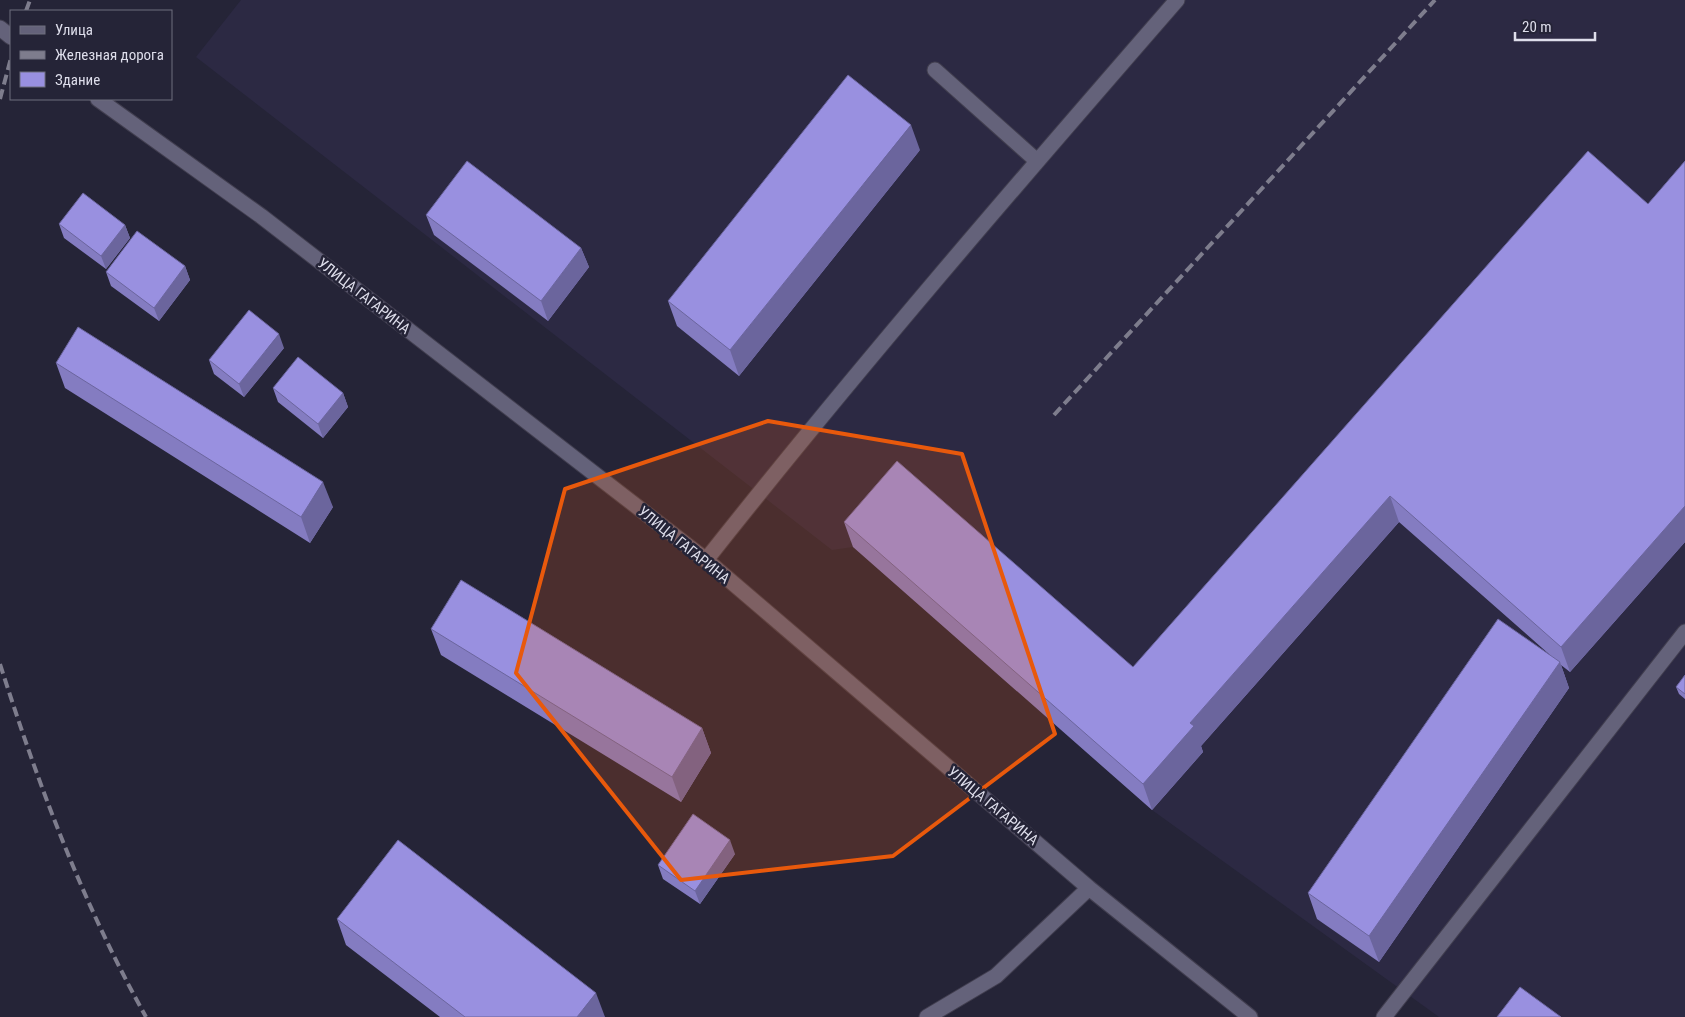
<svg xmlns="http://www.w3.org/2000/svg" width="1685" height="1017" font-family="'Roboto Condensed',sans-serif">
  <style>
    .built { fill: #2c2943 }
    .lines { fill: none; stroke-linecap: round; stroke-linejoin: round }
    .minor-casing { stroke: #413e4f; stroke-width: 17 }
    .minor { stroke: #64627a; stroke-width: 15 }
    .rail { stroke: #7e7d8d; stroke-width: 4; stroke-dasharray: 10 5; stroke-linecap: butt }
    .wall { fill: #847cc1 }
    .shaded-wall { fill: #6b659d }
    .building { fill: #9990e0; stroke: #6b659d }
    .marked { fill: #e8590c; fill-opacity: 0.2; stroke: #e8590c; stroke-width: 4; stroke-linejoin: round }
    .labels { text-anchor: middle; stroke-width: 5; stroke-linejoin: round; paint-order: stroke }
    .street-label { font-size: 15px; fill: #dedeeb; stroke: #252437 }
  </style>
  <rect width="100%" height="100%" fill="#252437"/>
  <!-- built -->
  <path class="built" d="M241,0h1444v1017h-246l-287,-207 -299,-263 -21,3 -636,-493z"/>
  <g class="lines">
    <defs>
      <path id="minor" d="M0,28l11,9
        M935,70l102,91
        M98,99l163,117 445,344 383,328 161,129
        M706,560c151,-191 311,-376 471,-560
        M927,1017l69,-41 93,-88
        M1384,1017l301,-385"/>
    </defs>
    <!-- minor casing -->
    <use href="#minor" class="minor-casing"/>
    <!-- minor -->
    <use href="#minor" class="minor"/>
    <!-- rail -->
    <path class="rail" d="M26,11l4,-11
      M0,99l11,-41
      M1054,415l381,-415
      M0,664c39,123 83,240 146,353"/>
  </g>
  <!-- wall -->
  <path class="wall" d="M920,150l-181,226 -62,-50 -9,-25z
    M1685,161v381l-115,130 -9,-7 8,23 -190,274 -62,-43 -9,-26 242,-238 -151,-133 -198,224 2,6 -51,58 -299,-263 -9,-25 289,145 515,-463z
    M426,215l155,33 8,19 -41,54 -114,-86z
    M59,224l66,1 5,13 -24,31 -42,-31z
    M185,266l5,14 -31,41 -48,-35 -5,-14z
    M284,348l-40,49 -30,-23 -5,-14z
    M56,363l277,144 -23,36 -245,-155z
    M273,388l70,5 5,14 -25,31 -45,-36z
    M431,629l271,99 9,25 -30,49 -240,-147z
    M1685,675v24l-6,-5 -3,-7z
    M735,854l-35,50 -37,-25 -5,-14z
    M337,919l268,98h-165l-94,-72z"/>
  <!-- shaded-wall -->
  <path class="shaded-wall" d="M911,125l9,25 -181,226 -9,-26z
    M125,225l5,13 -24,31 -5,-13z
    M581,248l8,19 -41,54 -7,-20z
    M185,266l5,14 -31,41 -5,-13z
    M279,334l5,14 -40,49 -5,-13z
    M343,393l5,14 -25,31 -5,-14z
    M323,482l10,25 -23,36 -9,-26z
    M1390,496l9,26 -198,224 2,6 -51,58 -9,-26 47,-61z
    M1685,506v36l-115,130 -9,-25z
    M1560,662l9,26 -190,274 -10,-26z
    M702,728l9,25 -30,49 -9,-25z
    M730,840l5,14 -35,50 -5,-13z
    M596,993l9,24h-28z"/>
  <!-- building -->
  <path class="building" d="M848,75l63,50 -181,225 -62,-49z
    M1588,151l60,53 37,-43v345l-124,141 -171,-151 -200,227 4,3 -51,58 -299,-262 53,-61 236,206z
    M467,161l114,87 -40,53 -115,-86z
    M83,193l42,32 -24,31 -42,-32z
    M137,231l48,35 -31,42 -48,-36z
    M249,310l30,24 -40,50 -30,-24z
    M78,327l245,155 -22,35 -245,-154z
    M298,357l45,36 -25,31 -45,-36z
    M461,580l241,148 -30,49 -241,-148z
    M1498,619l62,43 -191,274 -61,-43z
    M1685,675v19l-9,-7z
    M693,814l37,26 -35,51 -37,-26z
    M398,840l198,153 -19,24h-112l-128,-98z
    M1520,987l41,30h-64z"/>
  <!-- marked area -->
  <path class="marked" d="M768,421l194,33 93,280 -162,122 -212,24 -165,-207 49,-184z"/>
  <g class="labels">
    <!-- street labels -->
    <g class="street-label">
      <text transform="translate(364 296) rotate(38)" y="5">УЛИЦА ГАГАРИНА</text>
      <text transform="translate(684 545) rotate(39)" y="5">УЛИЦА ГАГАРИНА</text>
      <text transform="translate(993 806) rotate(40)" y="5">УЛИЦА ГАГАРИНА</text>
    </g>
  </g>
  <!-- legend -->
  <rect x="10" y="10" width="162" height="90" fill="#252437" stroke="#6f6e7f"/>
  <rect x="20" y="26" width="25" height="8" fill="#64627a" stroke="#6f6e7f"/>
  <text x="55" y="35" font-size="15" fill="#dedeeb">Улица</text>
  <rect x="20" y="51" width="25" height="8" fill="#7e7d8d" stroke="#6f6e7f"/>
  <text x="55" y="60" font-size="15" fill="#dedeeb">Железная дорога</text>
  <rect x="20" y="72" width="25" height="15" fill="#9990e0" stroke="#6f6e7f"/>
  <text x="55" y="85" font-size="15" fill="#dedeeb">Здание</text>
  <!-- scale -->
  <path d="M1515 32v8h80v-8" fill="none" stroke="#dedeeb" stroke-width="2.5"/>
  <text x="1522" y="32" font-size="15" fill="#dedeeb" stroke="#252437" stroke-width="4" paint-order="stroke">20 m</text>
</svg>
